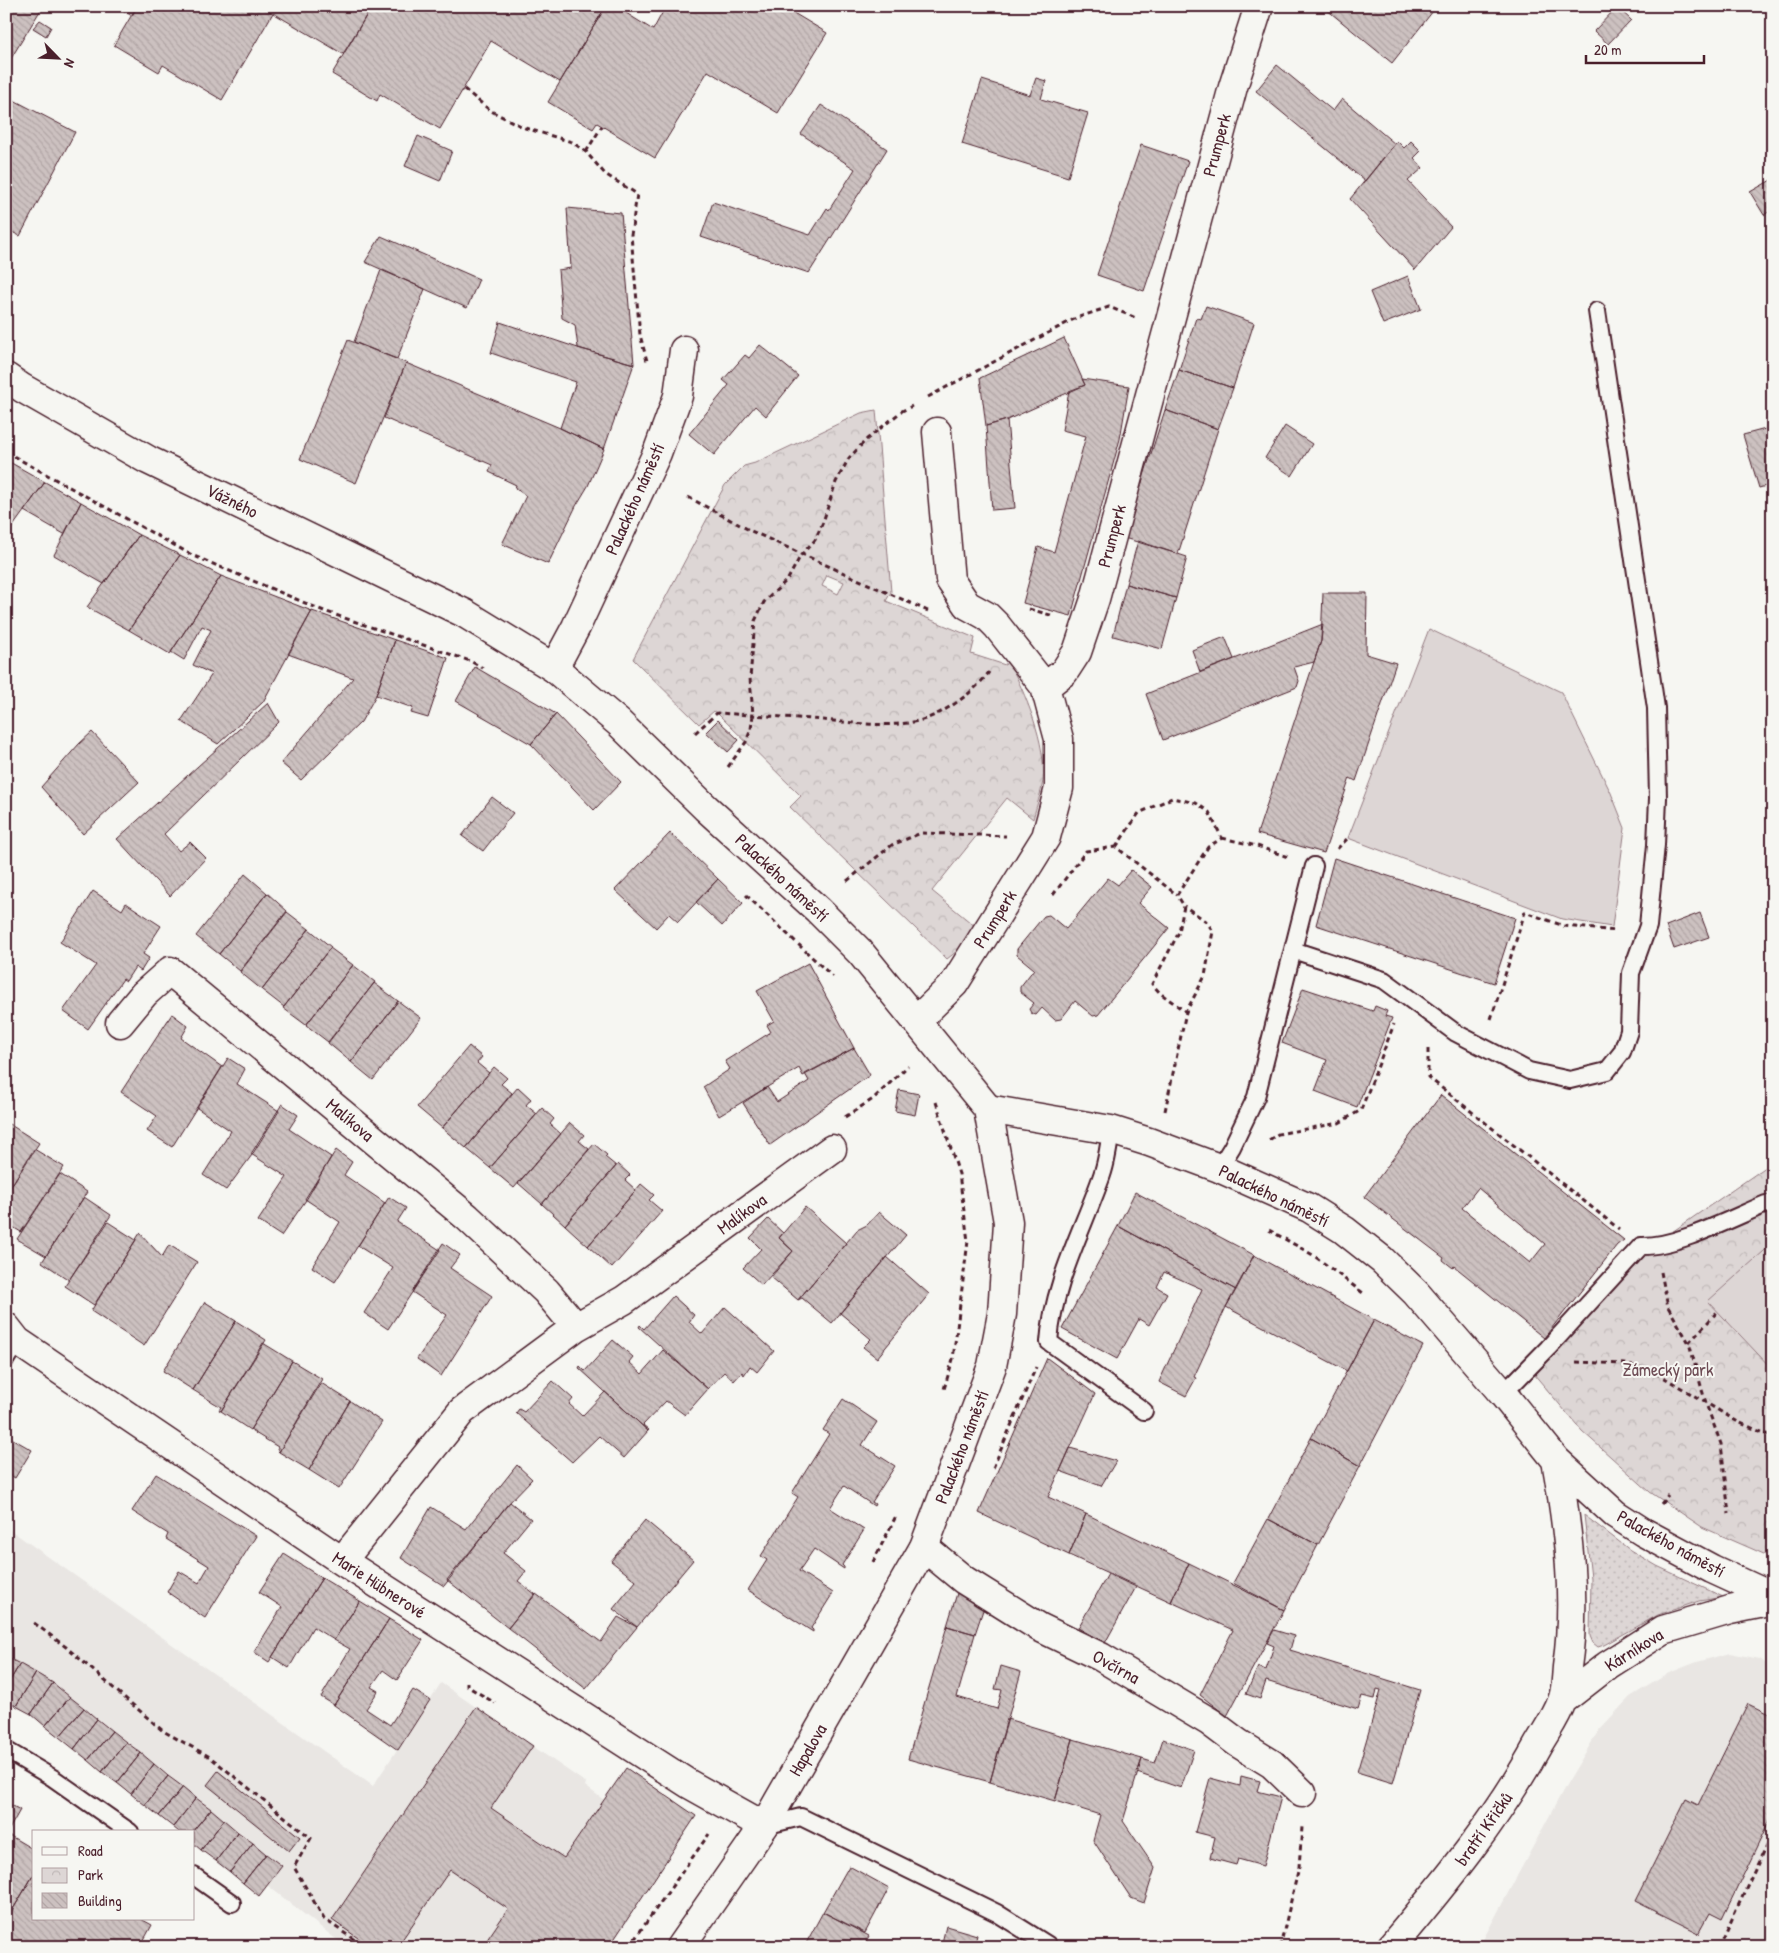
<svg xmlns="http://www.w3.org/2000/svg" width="1779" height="1953" font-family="'Patrick Hand',sans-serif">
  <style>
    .built { fill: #e9e6e3 }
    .grass { fill: url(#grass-dots); stroke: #947a80 }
    .park { fill: url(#park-crowns); stroke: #947a80; fill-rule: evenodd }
    .pitch { fill: #ddd6d5; stroke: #947a80 }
    .building { fill: url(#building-back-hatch); stroke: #4a1f2b; fill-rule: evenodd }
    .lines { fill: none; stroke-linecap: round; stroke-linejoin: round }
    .service-casing { stroke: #4a1f2b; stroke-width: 20 }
    .minor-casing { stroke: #4a1f2b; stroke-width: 31 }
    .tertiary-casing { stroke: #4a1f2b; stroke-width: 31 }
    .path { stroke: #4a1f2b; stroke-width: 3; stroke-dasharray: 5 4; stroke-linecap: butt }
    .service { stroke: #f6f6f2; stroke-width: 16 }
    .minor { stroke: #f6f6f2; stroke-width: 28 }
    .tertiary { stroke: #f6f6f2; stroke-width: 28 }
    .labels { text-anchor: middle; stroke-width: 4; stroke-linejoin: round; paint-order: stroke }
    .street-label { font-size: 18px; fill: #4a1f2b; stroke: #f6f6f2 }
    .park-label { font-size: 18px; fill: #6f4d56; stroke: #f6f6f2 }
  </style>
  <defs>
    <pattern id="grass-dots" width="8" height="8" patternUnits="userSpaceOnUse" patternTransform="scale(1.25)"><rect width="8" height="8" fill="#ddd6d5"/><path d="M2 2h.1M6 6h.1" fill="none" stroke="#bfb7b7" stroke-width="1.8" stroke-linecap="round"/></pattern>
    <pattern id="park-crowns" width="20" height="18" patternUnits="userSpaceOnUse" patternTransform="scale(1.25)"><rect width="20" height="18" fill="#ddd6d5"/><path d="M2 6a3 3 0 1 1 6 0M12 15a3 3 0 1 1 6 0" fill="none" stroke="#bfb7b7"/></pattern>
    <pattern id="building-back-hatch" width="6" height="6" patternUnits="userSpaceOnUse" patternTransform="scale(1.25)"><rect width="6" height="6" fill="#ccc1c0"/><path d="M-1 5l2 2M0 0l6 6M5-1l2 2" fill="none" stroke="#b1a5a5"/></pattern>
  </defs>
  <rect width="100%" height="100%" fill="#f6f6f2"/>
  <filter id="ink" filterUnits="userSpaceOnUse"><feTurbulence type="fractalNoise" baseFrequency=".02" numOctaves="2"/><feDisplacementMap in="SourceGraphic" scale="10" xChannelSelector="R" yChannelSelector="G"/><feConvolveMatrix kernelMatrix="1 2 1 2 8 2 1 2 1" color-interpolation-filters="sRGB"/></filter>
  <g filter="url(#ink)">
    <!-- built -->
    <path class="built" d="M6,1527l367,259 68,-103 145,100 -1,3 19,14 22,-32 70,48 -87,131h-263l-79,-62 15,-19 -229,-183 -47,-26z
      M1730,1653l30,6 13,10v278h-294l87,-162 33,-55 31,-33 39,-24 28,-11z"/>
    <!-- grass -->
    <path class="grass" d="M1584,1515l46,35 27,16 66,31 -24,4 -41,14 -54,30 -6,2 -5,-4 -3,-7 1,-58z"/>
    <!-- park -->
    <path class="park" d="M876,410l15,182 -5,9 89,37 -4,16 34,11 3,-5c17,33 39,84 35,121 -2,13 -7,26 -10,38l-26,-21 -75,93 44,36 -15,21 -14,11 -157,-152 11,-11 -84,-83 -3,-2 -15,13 -66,-65 92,-174 19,-19 11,-3 106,-50zM827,575l17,7 -6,12 -16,-8z
      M1773,1162v396l-71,-31 -52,-35 -68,-61 -54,-64 113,-117 14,-3 17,-15z"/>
    <!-- pitch -->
    <path class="pitch" d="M1429,629l132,63 50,101 14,35 -13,99 -50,-8 -214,-81z
      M1773,1243v127l-65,-69z"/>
    <!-- building -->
    <path class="building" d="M6,6h37l-33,54 -4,-2z
      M116,6h21l-5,10z
      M137,6h235l-29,48 -70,-41 -51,87 -59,-35 -4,7 -45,-27z
      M372,6h61l6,4 2,-4h165l-46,76 -69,-41 -51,88 -60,-35 -3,7 -45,-27z
      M606,6h9l38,24 13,-24h116l45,27 -49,80 -70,-42 -53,87 -58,-35 -4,6 -45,-27z
      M1328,6h109l-45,57 -66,-54z
      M1617,7l14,13 -23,24 -14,-13z
      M40,20l11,7 -5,9 -13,-8z
      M1277,65l56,46 9,-12 53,45 -30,37 -109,-90z
      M1036,78l10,3 -5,18 47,14 -20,64 -106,-33 20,-64 48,15z
      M8,97l67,35 -55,104 -14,-7v-128z
      M821,105l66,44 -78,124 -108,-36 12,-35 97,33 17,-27 2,2 26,-41 -54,-35z
      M418,136l34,15 -12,30 -35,-15z
      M1397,141l7,7 7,-7 10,10 -7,7 9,10 -15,13 43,46 -36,43 -65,-71z
      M1141,145l47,16 -44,130 -47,-16z
      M1773,179v30l-9,6 -14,-23z
      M567,208l54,5 13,151 -56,-16 -3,-23 -13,-7 -4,-48 13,-2z
      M381,236l98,43 -12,29 -102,-46z
      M381,270l44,19 -28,70 -43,-17z
      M1408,276l13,33 -38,15 -13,-32z
      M1206,306l48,17 -21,65 -54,-18 17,-52 5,1z
      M500,322l78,26 56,16 -30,85 -44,-21 16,-46 -85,-29z
      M1064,338l21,47 -78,35 -21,6 -6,-48z
      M348,340l58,23 -50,120 -56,-24z
      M760,345l38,31 -32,40 -11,-10 -41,49 -25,-21 40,-49 -6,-5 22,-25 4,3z
      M406,363l154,65 44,21 -16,37 -12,20 -28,58 -46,-20 24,-48 -11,-8 1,-3 -27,-13 3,-7 -108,-47z
      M1179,370l54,18 -15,41 -53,-19z
      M1082,379l47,7 -9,53 -49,177 -48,-13 15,-56 16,5 32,-116 -24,-6 7,-39 16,-6z
      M1165,410l53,19 -40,125 -54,-16z
      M1007,420l8,88 -23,2 -6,-84z
      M1285,426l27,18 -20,32 -27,-18z
      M1773,427v57l-14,4 -16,-53z
      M6,460l39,22 -39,54z
      M45,482l36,20 -17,32 -40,-23z
      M81,502l58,33 -35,49 -50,-29z
      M139,535l41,20 -51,75 -42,-23z
      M1138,541l49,16 -11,41 -50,-14z
      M180,555l41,21 -51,78 -41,-24z
      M221,576l91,35 -49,91 -45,42 -37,-23 31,-47 -19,-9 18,-35 -9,-4 -18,34 -13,-8z
      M1126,584l50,14 -14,51 -49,-13z
      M1323,593h44l-1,61 30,9 -40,118 -6,-3 -26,75 -67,-19 64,-193z
      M312,611l83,29 -19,55 -15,27 -60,58 -20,-17 72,-85 -65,-24z
      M1323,624l-2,17 -7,21 -20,5 5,14 -2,6 -134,53 -17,-46z
      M1225,637l9,22 -34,13 -8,-22z
      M395,640l53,18 -20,60 -17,-5 2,-5 -37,-13z
      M475,667l81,47 -25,30 -75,-43z
      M268,703l11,19 -115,112 15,17 11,-9 16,16 -36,38 -53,-57z
      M556,714l65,68 -27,28 -63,-66z
      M718,720l21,20 -11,12 -22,-20z
      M92,732l47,50 -56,52 -42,-47 38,-43z
      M492,797l21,16 -30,38 -21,-15z
      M670,833l48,46 -40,43 -9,-8 -13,14 -41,-38z
      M1334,858l181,60 -21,65 -178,-58z
      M1131,870l21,17 -14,16 31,25 -71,87 -5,1 -18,-15 -14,18 -6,1 -13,-12 -6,7 -5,-2 -2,-4 5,-6 -14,-11v-5l14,-18 -17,-14v-6l27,-33 5,-1 17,14 42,-51 10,7z
      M245,874l22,19 -48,61 -23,-18z
      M718,879l25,24 -21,23 -26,-24z
      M93,891l29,19 4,-7 35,23 -18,28 6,4 -8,13 -6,-4 -9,14 -3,-2 -35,50 -25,-18 33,-46 -36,-23z
      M267,893l20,18 -47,60 -21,-17z
      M287,912l22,17 -47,61 -22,-18z
      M1700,913l9,24 -35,12 -8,-23z
      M309,929l22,18 -47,60 -22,-17z
      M330,948l23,17 -47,60 -23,-17z
      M808,963l46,85 -51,28 -4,-8 -80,48 -16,-29 27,-18 -5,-8 46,-29 -4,-7 7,-4 -17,-30z
      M353,965l22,17 -47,60 -22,-17z
      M374,983l24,18 -47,61 -23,-19z
      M1303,988l70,23 2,-5 12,5 -2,5 7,2 -35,89 -42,-16 12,-31 -45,-17z
      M398,1001l23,17 -48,62 -22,-18z
      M172,1014l16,12 -7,12 41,29 -50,80 -25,-16 10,-15 -36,-24z
      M469,1046l13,11 -5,6 12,10 -47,55 -25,-21z
      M854,1048l16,27 -100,70 -27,-42 24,-16 10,15 32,-21 -4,-7z
      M228,1058l17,11 -8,15 42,27 -27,44 -26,35 -23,-15 28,-44 -34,-23z
      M494,1067l13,11 -6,6 11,9 -46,55 -24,-20z
      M518,1087l13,12 -5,6 11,9 -47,54 -24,-20z
      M899,1090l20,4 -4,21 -20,-4z
      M1441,1095l183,145 -7,5 -73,93 -90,-72 -1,2 -10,-8 1,-2 -80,-61zM1478,1188l67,56 -15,19 -68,-55z
      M282,1104l16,11 -9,14 42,28 -25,43 -25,36 -23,-15 29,-44 -36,-23z
      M542,1108l12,11 -4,5 11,10 -47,54 -24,-20z
      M570,1123l14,12 -5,6 10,8 -47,55 -24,-21z
      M9,1124l30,19 -33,51v-65z
      M594,1144l13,11 -2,2 11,9 -51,59 -23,-21z
      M34,1149l30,18 -43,65 -15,-9v-29z
      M336,1150l16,12 -8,13 41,28 -50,79 -23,-15 28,-45 -35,-23z
      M618,1164l12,11 -5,5 11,10 -48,56 -23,-21z
      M60,1174l27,18 -41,64 -29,-17z
      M641,1184l13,11 -5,5 13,11 -50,57 -24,-22z
      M1135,1192l119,63 -18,35 -118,-64z
      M84,1197l27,18 -42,65 -27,-18z
      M389,1197l17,11 -9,14 43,28 -52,79 -24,-16 29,-45 -35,-22z
      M805,1207l41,36 -48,57 -27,-23 22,-26 -14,-13z
      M879,1212l27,23 -74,88 -30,-25 -4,2 59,-70 10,-5z
      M768,1219l15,14 -4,5 14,13 -31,34 -19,-17 18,-19 -11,-11z
      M108,1222l28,18 -42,65 -29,-19z
      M1118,1226l118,64 -10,17 -32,70 2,1 -10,18 -27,-14 43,-93 -38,-17 -7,15 10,6 -18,32 -10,-6 -22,40 -55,-30z
      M140,1233l22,24 7,-12 28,17 -53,84 -53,-35z
      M443,1243l17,12 -10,13 42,28 -51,80 -24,-17 30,-44 -35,-23z
      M1254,1255l120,65 -27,51 -121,-64z
      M887,1257l42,37 -52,64 -14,-11 8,-8 -31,-26z
      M673,1296l21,19 -5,7 13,12 23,-27 49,44 -17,21 -7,-6 -6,9 -2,-3 -8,9 -10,-9 -16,17 -69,-62 1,-2 4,4z
      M205,1302l31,19 -43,69 -30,-19z
      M1374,1320l49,26 -63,120 -49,-28z
      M236,1321l30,19 -45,71 -2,-1 2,-3 -28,-17z
      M613,1340l20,17 -4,5 13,12 21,-24 45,39 -23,26 -19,-14 -23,24 6,5 -1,1 -69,-63 1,-2 5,5z
      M263,1343l29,18 -42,69 -29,-19z
      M1047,1358l48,36 -47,103 38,17 -17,41 -90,-42z
      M292,1361l30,18 -43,73 -2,-2 1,-3 -28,-17z
      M553,1381l20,18 -4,5 13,12 23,-24 43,39 -24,27 -25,-22 -27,26 -56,-49 3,-4 5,3z
      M321,1383l29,18 -41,69 -30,-18z
      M843,1399l34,23 -15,23 33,21 -23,36 3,2 -1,2 -30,-20 -14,22 34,22 -22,35 2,2v2l-30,-20 -15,22 34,22 -22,35 2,2v2l-65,-42 19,-30 -6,-4 37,-59 -6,-4 37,-59 -6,-4z
      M350,1401l32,21 -43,67 -30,-19z
      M6,1435l26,15 -17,28 -9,-5z
      M1311,1438l49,28 -42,79 -50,-26z
      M1070,1448l46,13 -15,25 -41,-15z
      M517,1465l15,14 -25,26 -63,81 -43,-28 30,-51 35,22z
      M156,1474l100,62 -51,82 -38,-26 12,-21 20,12 10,-17 -43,-27 2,-5 -36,-23z
      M510,1502l21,17 -28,34 23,18 -8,10 17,13 -27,34 -61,-48z
      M1086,1514l103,49 -18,39 -102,-47z
      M1268,1519l50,26 -34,65 -51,-27z
      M645,1520l48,40 -56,67 -24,-18 23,-28 -25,-20z
      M284,1554l38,24 -53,84 -15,-10 28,-45 -23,-15z
      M1189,1563l95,47 -57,106 -27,-21 33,-65 -62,-28z
      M1108,1574l28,13 -31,56 -27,-15z
      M322,1578l38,23 -26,39 -21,-13 -24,41 -17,-11z
      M958,1590l26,17 -9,27 -28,-8z
      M536,1594l65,48 17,-25 19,10 -51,62 -78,-61z
      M360,1601l29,18 -55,86 -13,-8 29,-48 -16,-9z
      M389,1619l34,21 -26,40 -14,-10 -12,17 7,4 -12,18 24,16 23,-35 17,10 -32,50 -64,-45z
      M947,1626l28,8 -18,63 40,12 5,-19 -7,-1 6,-23 20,6 -31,110 -82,-23z
      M1274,1630l20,6 -4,14 130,40 -27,93 -36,-11 24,-82 -4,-1 -2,10 -13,-3 -4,13 -92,-28 -6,18 -14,-5 12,-27 8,3 8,-24 -7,-3z
      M6,1657l14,7 -14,23z
      M20,1664l16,9 -20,33 -10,-6v-13z
      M36,1673l17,10 -22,31 -15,-8z
      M53,1683l17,14 -25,29 -14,-12z
      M70,1697l14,11 -25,29 -14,-11z
      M1748,1704l25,12v102h-2l-49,101 -12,-6 -11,20 -64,-32 51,-102 12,6z
      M476,1707l57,39 -42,62 73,50 62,-90 70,48 -87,131h-127l26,-38 -58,-39 -53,77h-26l-39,-27z
      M84,1708l13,11 -23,30 -15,-12z
      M97,1719l15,12 -24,29 -14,-11z
      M1007,1719l66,20 -18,62 -65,-19z
      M112,1731l14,11 -24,30 -14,-12z
      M1073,1739l69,20 -19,62 32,47 -11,35 -13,-5 -38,-58 7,-25 -45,-14z
      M1163,1739l31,11 -13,38 -44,-15 5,-14 13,4z
      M126,1742l15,11 -24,30 -15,-11z
      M141,1753l13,11 -23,30 -14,-11z
      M154,1764l14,12 -23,29 -14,-11z
      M218,1771l82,66 -11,14 -82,-66z
      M168,1776l15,11 -24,29 -14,-11z
      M1241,1776l19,5 -3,10 24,6 -18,69 -25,-7 -2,6 -26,-7 5,-21 -20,-5 15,-54 30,8z
      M183,1787l13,11 -23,29 -14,-11z
      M196,1798l15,11 -19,23h-13l-6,-5z
      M6,1802l14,8 -14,25z
      M211,1809l13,11 -23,30 -7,-6v-12h-2z
      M224,1820l14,12 -22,29 -15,-11z
      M238,1832l15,11 -23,29 -14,-11z
      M7,1834l27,16v24l-28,47z
      M253,1843l13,11 -23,29 -13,-11z
      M266,1854l16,12 -23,30 -16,-13z
      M849,1866l40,22 -24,45 -42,-21z
      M34,1874v45h107l11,6 -12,22h-134v-26z
      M823,1912l46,24 -5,9 -5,-2 -2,4h-53z
      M946,1926l31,9 -3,12h-33z"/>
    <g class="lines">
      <defs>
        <path id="service" d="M1293,950l91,30 72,53 73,38 41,9 37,-9 15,-19 7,-21 2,-58 17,-47 8,-81 2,-47 -2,-90 -59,-397
          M1111,1130c-2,15 -4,31 -9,45 -19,55 -49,108 -53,167l95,69
          M1219,1168l13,-21 24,-50 58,-231
          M6,1359l11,-18
          M1503,1394l45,-46 93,-102c36,1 91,-28 125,-42h7
          M6,1750l47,28 77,54
          M764,1826l37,-9 196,96 51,32 -1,2
          M194,1876l38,27"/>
        <path id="minor" d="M937,432l13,148 17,25 20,11 10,10 48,61
          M554,668l22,-41 81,-174 21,-57 6,-46
          M916,1021l38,-37 92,-147 13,-49v-49l-14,-52 19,-15 13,-20 18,-53 138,-512 26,-81
          M120,1023l24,-29 26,-23 297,246 79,74 30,36
          M988,1109l123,21 38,12 70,26 90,40 35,22 38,30 34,33 87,101 53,66 59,54 28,18 69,37 61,28
          M6,1327l11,14 325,220 347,223 75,42
          M924,1547l40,33 75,47 62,30 109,65 28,21 34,21 30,29
          M342,1561l120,-150 114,-84 48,-27 208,-151
          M1563,1700l45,-35 55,-35 67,-20 43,-9
          M1391,1947c54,-64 107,-129 147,-202 8,-14 19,-29 24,-44 4,-10 4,-23 5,-34 10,-69 1,-139 -11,-207"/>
        <path id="tertiary" d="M6,377l16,11 126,72 316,153 90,55 65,55 87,85 112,102 42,42 128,157 20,113 -6,92 -10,52 -68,181 -160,279 -84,121"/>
      </defs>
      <!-- service casing -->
      <use href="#service" class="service-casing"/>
      <!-- minor casing -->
      <use href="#minor" class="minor-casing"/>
      <!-- tertiary casing -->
      <use href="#tertiary" class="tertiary-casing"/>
      <!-- path -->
      <path class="path" d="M464,89l27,22 34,17 47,14 14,10 19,22 32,20 -6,41 9,100 7,26
        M586,152l16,-26
        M928,397l148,-79 33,-11 27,11
        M6,452l186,103 132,56 146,50 13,7
        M688,497l63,34 177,80
        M1029,609l25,7
        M695,733l22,-20c35,2 71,4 106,7 31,3 72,9 102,-1 21,-7 51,-28 64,-47
        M728,767l18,-25 5,-13 2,-14 -3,-37 5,-57 9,-19 24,-23 13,-24 14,-15 8,-18 13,-40 13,-24 18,-19 35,-28 10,-5
        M1222,838l35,8 31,11
        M1116,847l23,-34 33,-15 24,5 13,9 13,26 -14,9 -31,48 7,11 -5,26 -27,52 8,9 26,19
        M1337,849l11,-11
        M847,881l45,-36 29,-12 85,3
        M746,895l87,82
        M1053,895l33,-44 30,-4 61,48
        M1491,1019l34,-107 39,14 53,5
        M1428,1049v28l191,152
        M936,1102l23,72 9,67 -15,118 -9,30
        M1165,1111l21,-99 19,-36 8,-45 -7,-10 -22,-15
        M845,1117l28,-18 35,-33
        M1269,1140l9,-6 61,-11 22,-13 33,-86
        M1269,1230l44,25 50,38
        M1661,1272l7,35 21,36 17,61 15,40 8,70
        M1689,1343l29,-32
        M1576,1362l48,2 29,7 85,51 28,12 7,1
        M993,1468l43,-101
        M1661,1504l7,-9
        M873,1562l24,-48
        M34,1623l32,24 97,84 47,26 101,81 -17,29 30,52 41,28
        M467,1682v4l28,17
        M629,1947l80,-113
        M1280,1947l19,-80 3,-40
        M1719,1947l54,-116"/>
      <!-- service -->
      <use href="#service" class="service"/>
      <!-- minor -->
      <use href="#minor" class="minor"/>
      <!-- tertiary -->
      <use href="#tertiary" class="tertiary"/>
    </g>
  </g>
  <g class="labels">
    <!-- street labels -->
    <g class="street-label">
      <text transform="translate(1217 145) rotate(-75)" y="6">Prumperk</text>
      <text transform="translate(635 499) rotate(-66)" y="6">Palackého náměstí</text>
      <text transform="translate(232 501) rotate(26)" y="6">Vážného</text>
      <text transform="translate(1112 536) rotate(-75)" y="6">Prumperk</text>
      <text transform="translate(782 878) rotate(43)" y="6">Palackého náměstí</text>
      <text transform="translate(995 919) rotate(-58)" y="6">Prumperk</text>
      <text transform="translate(350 1120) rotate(40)" y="6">Malíkova</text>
      <text transform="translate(1274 1196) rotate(26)" y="6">Palackého náměstí</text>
      <text transform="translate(742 1214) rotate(-36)" y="6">Malíkova</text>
      <text transform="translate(962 1447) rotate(-69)" y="6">Palackého náměstí</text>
      <text transform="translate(1671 1544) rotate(29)" y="6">Palackého náměstí</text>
      <text transform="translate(379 1585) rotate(33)" y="6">Marie Hübnerové</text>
      <text transform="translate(1634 1650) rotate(-32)" y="6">Kárníkova</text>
      <text transform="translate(1116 1667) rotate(29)" y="6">Ovčírna</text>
      <text transform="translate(808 1750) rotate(-60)" y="6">Hapalova</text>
      <text transform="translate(1484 1829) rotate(-55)" y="6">bratří Křičků</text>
    </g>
    <!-- park labels -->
    <g class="park-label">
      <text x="1668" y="1376">Zámecký park</text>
    </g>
  </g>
  <!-- margin -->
  <rect width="1779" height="1953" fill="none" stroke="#f6f6f2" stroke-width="25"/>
  <rect x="12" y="12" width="1754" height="1928" fill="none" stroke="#4a1f2b" stroke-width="2" filter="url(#ink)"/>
  <!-- legend -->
  <rect x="32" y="1830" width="162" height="90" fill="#f6f6f2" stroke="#b1a0a2"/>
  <rect x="42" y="1847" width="25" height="8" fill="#f6f6f2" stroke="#b1a0a2"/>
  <text x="78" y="1856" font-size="15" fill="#4a1f2b">Road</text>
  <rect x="42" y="1868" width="25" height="15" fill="url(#park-crowns)" stroke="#b1a0a2"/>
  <text x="78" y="1880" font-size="15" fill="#4a1f2b">Park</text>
  <rect x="42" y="1893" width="25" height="15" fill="url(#building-back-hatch)" stroke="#b1a0a2"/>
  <text x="78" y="1906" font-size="15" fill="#4a1f2b">Building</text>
  <!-- north arrow -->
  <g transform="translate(58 58) rotate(114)" stroke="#f6f6f2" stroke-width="4" paint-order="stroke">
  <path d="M0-4L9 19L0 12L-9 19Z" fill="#4a1f2b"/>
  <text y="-8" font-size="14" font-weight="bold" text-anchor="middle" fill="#4a1f2b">N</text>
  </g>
  <!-- scale -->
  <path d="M1586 55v8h118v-8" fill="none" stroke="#4a1f2b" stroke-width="2.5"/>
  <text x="1594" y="55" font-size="15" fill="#4a1f2b" stroke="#f6f6f2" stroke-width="4" paint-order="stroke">20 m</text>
</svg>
